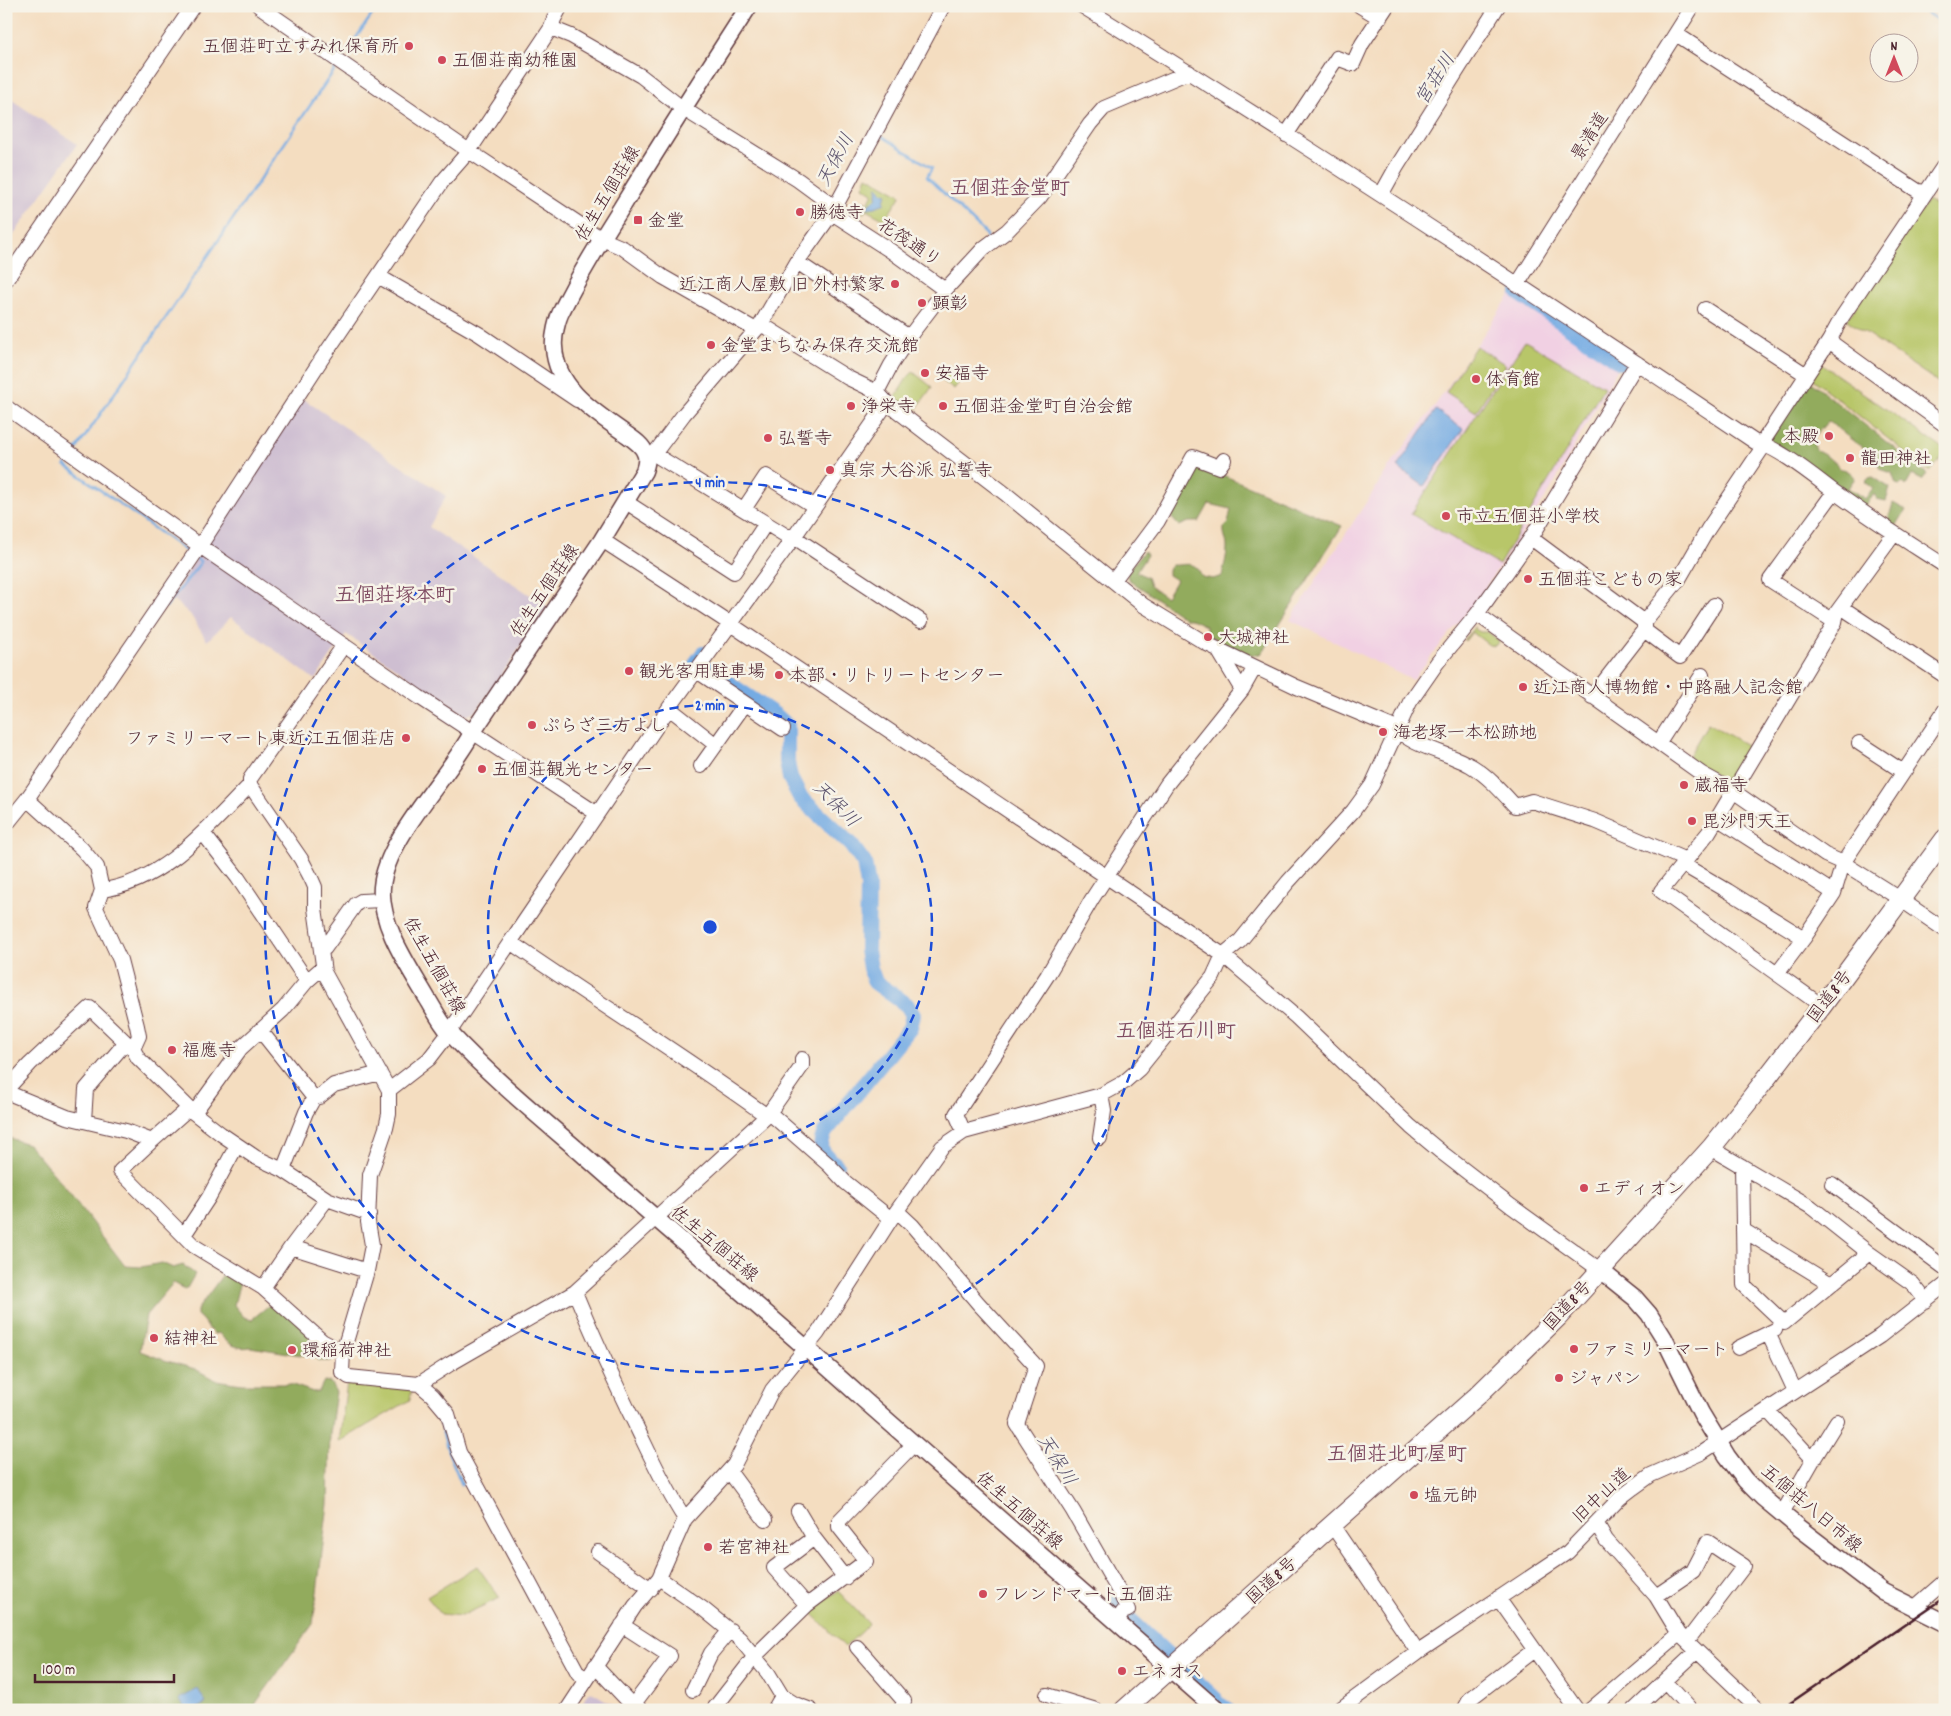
<svg xmlns="http://www.w3.org/2000/svg" width="1951" height="1716" font-family="Dekko,'Klee One',sans-serif">
  <style>
    .built { fill: #f1d0e3 }
    .industrial { fill: #cebed1 }
    .green { fill: #b8c669; stroke: #81724a }
    .forest { fill: #92ab5d; stroke: #6e6544 }
    .water { fill: #74abe3; stroke: #5f6587 }
    .lines { fill: none; stroke-linecap: round; stroke-linejoin: round }
    .stream { stroke: #74abe3; stroke-width: 2.5 }
    .river { stroke: #74abe3; stroke-width: 16 }
    .minor-casing { stroke: #643c41; stroke-width: 16 }
    .major-casing { stroke: #643c41; stroke-width: 19 }
    .highway-casing { stroke: #643c41; stroke-width: 21 }
    .minor { stroke: #fff; stroke-width: 14 }
    .major { stroke: #fff; stroke-width: 16 }
    .highway { stroke: #fff; stroke-width: 19 }
    .rail { stroke: #4a1f2b; stroke-width: 2.5 }
    .ring { fill: none; stroke: #1d4ed8; stroke-width: 2.5; stroke-dasharray: 9 6 }
    .poi-dot { fill: #d1495b; stroke: #f7f3e8; stroke-width: 2 }
    .labels { text-anchor: middle; stroke-width: 5; stroke-linejoin: round; paint-order: stroke }
    .poi-label { font-size: 18px; fill: #4a1f2b; stroke: #f7f3e8; text-anchor: start }
    .street-label { font-size: 18px; fill: #4a1f2b; stroke: #f7f3e8 }
    .water-label { font-size: 19px; font-style: italic; fill: #59506b; stroke: #f7f3e8 }
    .quarter-label { font-size: 20px; font-weight: bold; fill: #804d63; stroke: #f7f3e8 }
    .centre { fill: #1d4ed8; stroke: #f7f3e8; stroke-width: 2.5 }
    .ring-label { font-size: 15px; text-anchor: middle; font-weight: bold; fill: #1d4ed8; stroke: #f7f3e8; stroke-width: 5; stroke-linejoin: round; paint-order: stroke }
  </style>
  <rect width="100%" height="100%" fill="#f7f3e8"/>
  <filter id="ink" filterUnits="userSpaceOnUse"><feTurbulence type="fractalNoise" baseFrequency=".02" numOctaves="2"/><feDisplacementMap in="SourceGraphic" scale="10" xChannelSelector="R" yChannelSelector="G"/><feConvolveMatrix kernelMatrix="1 2 1 2 8 2 1 2 1" color-interpolation-filters="sRGB"/></filter>
  <filter id="wash" filterUnits="userSpaceOnUse"><feTurbulence type="fractalNoise" baseFrequency=".0096" numOctaves="4" result="noise"/><feDisplacementMap in="SourceGraphic" scale="20" xChannelSelector="R" yChannelSelector="G"/><feGaussianBlur stdDeviation="1.12" result="paint"/><feColorMatrix in="noise" values="0 0 0 0 0 0 0 0 0 0 0 0 0 0 0 0 0 1.4 0 .05"/><feComposite in="paint" operator="in"/></filter>
  <g filter="url(#wash)">
    <rect width="100%" height="100%" fill="#f4ddc0"/>
    <!-- built -->
    <path class="built" d="M1511,294l108,72 -67,121 -37,57 -42,61 -61,75 -122,-60 99,-153 45,-60z"/>
    <!-- industrial -->
    <path class="industrial" d="M6,96l71,48 -71,102z
      M299,396l147,100 -17,31 119,80 -72,104 -10,5 -120,-82 -31,46 -84,-63 -24,24 -17,-27 -19,-16z
      M590,1691l32,19h-44z"/>
    <!-- green -->
    <path class="green" d="M867,176l34,19 -16,25 -19,-10 -2,3 -3,-1 3,-5 -3,-2 2,-4 5,2 5,-10 -10,-6z
      M1928,200l17,11v176l-98,-67z
      M1525,341l79,46 -105,178 -88,-51z
      M1476,346l30,19 -30,47 -30,-20z
      M1820,363l125,87v3l-15,19 -120,-95z
      M950,366l14,10 -10,13 -14,-10z
      M913,372l19,15 -20,28 -19,-14 14,-23z
      M1475,626v3l5,3h8l11,9 -4,5 -6,-1 -17,-13 -7,9 -1,-1z
      M1708,723l40,23 -21,36 -40,-23z
      M347,1383l65,5 -2,12 -71,42z
      M477,1566l23,32 -39,18 -20,-2 -14,-17z
      M838,1591l31,33 -24,23 -36,-37z"/>
    <!-- forest -->
    <path class="forest" d="M1808,380l119,94 -5,6 -10,-5 -6,11 -3,-3 -3,2 -4,-1 -4,-11 -12,-4 -3,-7 -10,-13c-9,-2 -30,-22 -39,-28l-15,17c2,16 5,12 16,20 2,2 4,4 7,5l3,6c6,-1 13,4 16,9l-7,10 17,11 8,-11 -8,-6 4,-4 4,-1 17,11 -4,13 -9,-2 -3,-5 -9,13 -96,-66z
      M1197,464l145,62 -81,128h-5l-6,2 -44,-22v-8l-15,-7h-5l-58,-40 -1,-6 17,-22 3,4 -11,17 11,5 3,9 16,11 10,-17 -8,-5v-6l4,-4c9,1 20,-4 26,4 2,3 2,6 4,8l11,2 9,-3c2,-10 5,-19 5,-29 0,-8 -4,-11 -3,-20l4,-4 3,-14 -22,-5 -10,18h-10l-10,4 -8,-9 1,-9z
      M1893,503l13,7 -11,18 -7,-7z
      M6,1137l22,7 36,42 61,80 16,1 21,-4 11,5 10,-3 12,9 -9,16 -13,-7 -27,32 -6,36 24,9 31,9 20,11 27,4h48l23,8 6,-1 5,-10 6,1 6,10 -6,42 -2,70 -15,120 -57,79 -2,7h-248z
      M227,1269l14,8 -7,28 10,12 7,3 22,-18 61,48 -2,11h-13l-5,-4 -64,-10c-13,3 -24,-4 -31,-14l-5,1c-7,-6 -10,-14 -17,-19v-5z"/>
    <!-- water -->
    <path class="water" d="M877,187l3,1 1,4 6,2 -3,5 1,4 -10,4 -8,1v-2c9,-7 11,-6 10,-19z
      M1436,410l27,19 -39,57 -27,-19z
      M198,1689l8,14 -12,7h-8l-7,-11z"/>
    <g class="lines">
      <!-- stream -->
      <path class="stream" d="M1916,6l29,19
        M6,7l1,-1
        M343,57l35,-51
        M879,134l53,34 -5,9 60,58v4
        M76,450l261,-384
        M70,458l-5,7 125,89
        M166,607l35,-45 -4,-3
        M427,1401l10,12 11,38 14,34"/>
      <!-- river -->
      <path class="river" d="M1519,293l102,69
        M703,654l-6,8 78,53 12,11v36l3,16 10,19 51,48 13,18 4,22 -1,65 3,18 5,14 32,23 6,10 -3,13 -85,104c-8,18 -3,21 11,33
        M1117,1598l9,18 101,94"/>
    </g>
  </g>
  <g filter="url(#ink)">
    <g class="lines">
      <defs>
        <path id="minor" d="M259,6l210,145 133,88 21,9 40,29 93,53
          M1082,6c227,140 451,287 673,436 22,4 62,37 81,51 35,26 72,49 109,73
          M1360,6l20,12
          M551,28l20,8 70,40 41,32 116,72 30,22 3,3 1,8
          M1676,34l242,157 8,1
          M1286,135l51,-77 16,6 9,-20 25,-38
          M1381,195l15,-27 102,-162
          M832,213l59,38 54,39
          M797,262l112,75
          M378,276l101,58 98,66
          M6,280l187,-274
          M1517,285l176,-279
          M1705,309l100,65
          M761,324l87,54 29,14 10,11 120,92 136,110 64,39 90,43 100,42c15,18 54,24 76,38 16,10 29,25 42,39l17,-5 63,20 91,39
          M1829,341l116,84
          M877,392l14,-27 18,-28 36,-47 39,-42 23,-17 33,-34 50,-73 14,-16 85,-36
          M6,407l194,139 219,151 177,116
          M654,454l131,81 9,2 127,84
          M646,455l8,-1 30,-40 77,-90 36,-62 35,-49 111,-207
          M1834,492l-64,88 65,42
          M626,502l108,70 32,-49
          M744,509l22,-33 48,30
          M1531,538l113,84
          M602,540l118,77 503,338 73,62 115,110 30,25 70,54 89,64
          M1114,580l44,-59 35,-64 26,10 5,-7
          M1841,607l104,69
          M1477,614l225,160 31,17 92,64 18,8 51,32 51,35
          M1644,630l36,27 34,-52
          M344,645l-94,134v6c-42,42 -86,97 -148,105l-6,18 24,52 17,66 2,10 -6,13 5,9 56,55 27,21 34,23 28,13 44,29 42,15
          M1218,650l24,40
          M697,671l86,58
          M1592,697l52,-67v-8l35,-43 29,-50 53,-79 1,-7 67,-102 13,-24 103,-153
          M669,708l47,37
          M1659,742l43,-67
          M1859,743l43,28
          M701,766l44,-62
          M250,785l51,74 10,19 4,9v21l9,64 65,118v24l-3,14 -16,47 -2,47 4,23 -5,26 -24,81 -1,20 7,5 70,7 13,11 16,19 11,38 119,221 9,6
          M27,799l55,50 15,18 5,23
          M1717,818l117,75 9,-30 102,-153
          M6,825l21,-26 173,-253 121,-186 121,-178 27,-31 82,-123 3,-9 7,-13
          M203,833l35,45 69,103
          M1682,864l46,27 76,47 -27,36
          M1804,938l30,-45
          M510,942c85,59 173,113 257,174h6l56,49 16,17 46,37
          M321,951l4,-3 31,-44 5,-3 21,-1
          M1822,1006l-161,-115 48,-59 126,-210 2,-10 57,-78
          M260,1030l54,68 5,-1 15,-12 46,-12
          M6,1090l24,-26 60,-56 43,41
          M389,1090l40,-31 17,-22 223,-329 125,-171 93,-134
          M6,1092l61,25 59,14 26,10 37,-33
          M194,1113l47,-65 42,-38 24,-29 16,-14
          M84,1121l2,-32 40,-47
          M964,1132l-8,-18 91,-138 45,-77 75,-115 75,-94 13,-23
          M1100,1138l4,-27 -3,-16
          M152,1141l-32,30 74,75 69,42 59,53 21,11
          M1711,1148l100,59 58,46 44,31 13,17
          M1742,1166l2,119 40,38 85,-70
          M283,1170l23,-58 8,-14
          M1832,1184l113,84
          M327,1199l-36,48 76,24
          M897,1211l15,14 66,78 58,63 -19,58 56,87 48,84 7,15 -5,2 -6,9
          M1743,1230l88,54
          M184,1235l25,-38 28,-52
          M263,1288l28,-41
          M575,1292c19,46 40,91 62,136 15,31 29,62 48,91
          M1769,1335l26,56
          M1738,1348l37,-18
          M419,1384l31,-20 125,-72 192,-176 35,-50v-7
          M1767,1410l46,50 24,-39
          M729,1471l36,49
          M798,1511l16,27 -40,30 33,37
          M1782,1514l31,-54
          M1597,1524l9,16 50,56 23,38 80,76
          M1332,1525l86,127
          M814,1538l31,40
          M598,1552l53,37
          M659,1578l43,30 38,31 28,34 14,23 13,8 16,6
          M1656,1596l37,-25 15,-29 36,24 -57,75
          M1498,1598l79,112
          M1914,1608l31,-27
          M622,1625l48,31 -37,49
          M857,1647l47,54 -3,9
          M595,1666l35,37 10,6
          M1665,1681l26,29
          M693,1690l18,-37 19,-23
          M1047,1695l49,15
          M567,1710l68,-104 24,-28 26,-59 49,-54 38,-75 46,-57 73,-114 51,-72 22,-15 137,-37 22,-12 16,-14 74,-92 10,-22 17,-14 48,-59 65,-71 19,-26 38,-83 27,-39 40,-49 54,-76 106,-175
          M713,1710l42,-54 52,-51 59,-44 -27,-34v-6l75,-77
          M774,1710l8,-14
          M1339,1710l79,-58 150,-100 52,-54 13,-10 18,-13 50,-22 66,-43 113,-74 65,-51
          M1464,1710l6,-11 64,-49
          M1590,1710l89,-76
          M1634,1710l62,-58"/>
        <path id="major" d="M749,6c-42,65 -84,130 -124,196 -22,35 -45,71 -63,108 -5,9 -9,27 -8,37 2,41 39,64 69,85 8,6 19,12 22,21 3,6 1,12 -1,18l-42,69 -130,193c-24,45 -86,105 -90,154 -3,37 27,80 45,111 7,11 13,24 22,34 40,43 86,81 130,119 94,84 192,164 285,249l353,310
          M1600,1270l35,28 14,16 15,24 37,75 26,43 18,24 18,18 35,29 85,65 62,31"/>
        <path id="highway" d="M1124,1710l353,-314 81,-79 153,-169 37,-46 74,-96 123,-167"/>
      </defs>
      <!-- minor casing -->
      <use href="#minor" class="minor-casing"/>
      <!-- major casing -->
      <use href="#major" class="major-casing"/>
      <!-- highway casing -->
      <use href="#highway" class="highway-casing"/>
      <!-- minor -->
      <use href="#minor" class="minor"/>
      <!-- major -->
      <use href="#major" class="major"/>
      <!-- highway -->
      <use href="#highway" class="highway"/>
      <!-- rail -->
      <path class="rail" d="M1780,1710l165,-113"/>
    </g>
  </g>
  <!-- distance rings -->
  <g class="ring">
    <circle cx="710" cy="927" r="222"/>
    <circle cx="710" cy="927" r="445"/>
  </g>
  <!-- markers -->
  <g class="poi-dot">
    <circle cx="409" cy="46" r="5"/>
    <circle cx="442" cy="60" r="5"/>
    <circle cx="800" cy="212" r="5"/>
    <rect x="633" y="215" width="10" height="10" rx="2.5"/>
    <circle cx="895" cy="284" r="5"/>
    <circle cx="922" cy="303" r="5"/>
    <circle cx="711" cy="345" r="5"/>
    <circle cx="925" cy="373" r="5"/>
    <circle cx="1476" cy="379" r="5"/>
    <circle cx="851" cy="406" r="5"/>
    <circle cx="943" cy="406" r="5"/>
    <circle cx="1829" cy="436" r="5"/>
    <circle cx="768" cy="438" r="5"/>
    <circle cx="1850" cy="458" r="5"/>
    <circle cx="830" cy="470" r="5"/>
    <circle cx="1446" cy="516" r="5"/>
    <circle cx="1528" cy="579" r="5"/>
    <circle cx="1208" cy="637" r="5"/>
    <circle cx="629" cy="671" r="5"/>
    <circle cx="779" cy="675" r="5"/>
    <circle cx="1523" cy="687" r="5"/>
    <circle cx="532" cy="725" r="5"/>
    <circle cx="1383" cy="732" r="5"/>
    <circle cx="406" cy="738" r="5"/>
    <circle cx="482" cy="769" r="5"/>
    <circle cx="1684" cy="785" r="5"/>
    <circle cx="1692" cy="821" r="5"/>
    <circle cx="172" cy="1050" r="5"/>
    <circle cx="1584" cy="1188" r="5"/>
    <circle cx="154" cy="1338" r="5"/>
    <circle cx="1574" cy="1349" r="5"/>
    <circle cx="292" cy="1350" r="5"/>
    <circle cx="1559" cy="1378" r="5"/>
    <circle cx="1414" cy="1495" r="5"/>
    <circle cx="708" cy="1547" r="5"/>
    <circle cx="983" cy="1594" r="5"/>
    <circle cx="1122" cy="1671" r="5"/>
  </g>
  <g class="labels">
    <!-- poi labels -->
    <g class="poi-label">
      <text x="399" y="52" text-anchor="end">五個荘町立すみれ保育所</text>
      <text x="452" y="66">五個荘南幼稚園</text>
      <text x="810" y="218">勝徳寺</text>
      <text x="648" y="226">金堂</text>
      <text x="885" y="290" text-anchor="end">近江商人屋敷 旧 外村繁家</text>
      <text x="932" y="309">顕彰</text>
      <text x="721" y="351">金堂まちなみ保存交流館</text>
      <text x="935" y="379">安福寺</text>
      <text x="1486" y="385">体育館</text>
      <text x="861" y="412">浄栄寺</text>
      <text x="953" y="412">五個荘金堂町自治会館</text>
      <text x="1819" y="442" text-anchor="end">本殿</text>
      <text x="778" y="444">弘誓寺</text>
      <text x="1860" y="464">龍田神社</text>
      <text x="840" y="476">真宗 大谷派 弘誓寺</text>
      <text x="1456" y="522">市立五個荘小学校</text>
      <text x="1538" y="585">五個荘こどもの家</text>
      <text x="1218" y="643">大城神社</text>
      <text x="639" y="677">観光客用駐車場</text>
      <text x="789" y="681">本部・リトリートセンター</text>
      <text x="1533" y="693">近江商人博物館・中路融人記念館</text>
      <text x="542" y="731">ぷらざ三方よし</text>
      <text x="1393" y="738">海老塚一本松跡地</text>
      <text x="396" y="744" text-anchor="end">ファミリーマート東近江五個荘店</text>
      <text x="492" y="775">五個荘観光センター</text>
      <text x="1694" y="791">蔵福寺</text>
      <text x="1702" y="827">毘沙門天王</text>
      <text x="182" y="1056">福應寺</text>
      <text x="1594" y="1194">エディオン</text>
      <text x="164" y="1344">結神社</text>
      <text x="1584" y="1355">ファミリーマート</text>
      <text x="302" y="1356">環稲荷神社</text>
      <text x="1569" y="1384">ジャパン</text>
      <text x="1424" y="1501">塩元帥</text>
      <text x="718" y="1553">若宮神社</text>
      <text x="993" y="1600">フレンドマート五個荘</text>
      <text x="1132" y="1677">エネオス</text>
    </g>
    <!-- street labels -->
    <g class="street-label">
      <text transform="translate(1589 136) rotate(-58)" y="6">景清道</text>
      <text transform="translate(607 193) rotate(-59)" y="6">佐生五個荘線</text>
      <text transform="translate(910 242) rotate(34)" y="6">花筏通り</text>
      <text transform="translate(544 590) rotate(-56)" y="6">佐生五個荘線</text>
      <text transform="translate(435 965) rotate(61)" y="6">佐生五個荘線</text>
      <text transform="translate(1829 996) rotate(-53)" y="6">国道8号</text>
      <text transform="translate(715 1243) rotate(40)" y="6">佐生五個荘線</text>
      <text transform="translate(1567 1305) rotate(-47)" y="6">国道8号</text>
      <text transform="translate(1601 1495) rotate(-43)" y="6">旧中山道</text>
      <text transform="translate(1812 1508) rotate(40)" y="6">五個荘八日市線</text>
      <text transform="translate(1020 1510) rotate(41)" y="6">佐生五個荘線</text>
      <text transform="translate(1271 1580) rotate(-42)" y="6">国道8号</text>
    </g>
    <!-- water labels -->
    <g class="water-label">
      <text transform="translate(1434 78) rotate(-58)" y="7">宮荘川</text>
      <text transform="translate(834 159) rotate(-62)" y="7">天保川</text>
      <text transform="translate(837 803) rotate(45)" y="7">天保川</text>
      <text transform="translate(1058 1459) rotate(58)" y="7">天保川</text>
    </g>
    <!-- quarter labels -->
    <g class="quarter-label">
      <text x="1010" y="194">五個荘金堂町</text>
      <text x="395" y="601">五個荘塚本町</text>
      <text x="1176" y="1037">五個荘石川町</text>
      <text x="1397" y="1460">五個荘北町屋町</text>
    </g>
  </g>
  <circle cx="710" cy="927" r="8" class="centre"/>
  <g class="ring-label">
    <text x="710" y="487">4 min</text>
    <text x="710" y="710">2 min</text>
  </g>
  <!-- margin -->
  <rect width="1951" height="1716" fill="none" stroke="#f7f3e8" stroke-width="25"/>
  <!-- north arrow -->
  <g transform="translate(1894 58)"><circle r="24" fill="#f7f3e8" stroke="#b29e9c"/>
  <path d="M0-4L9 19L0 12L-9 19Z" fill="#d1495b"/>
  <text y="-8" font-size="14" font-weight="bold" text-anchor="middle" fill="#4a1f2b">N</text>
  </g>
  <!-- scale -->
  <path d="M35 1674v8h139v-8" fill="none" stroke="#4a1f2b" stroke-width="2.5"/>
  <text x="42" y="1674" font-size="15" fill="#4a1f2b" stroke="#f7f3e8" stroke-width="4" paint-order="stroke">100 m</text>
</svg>
